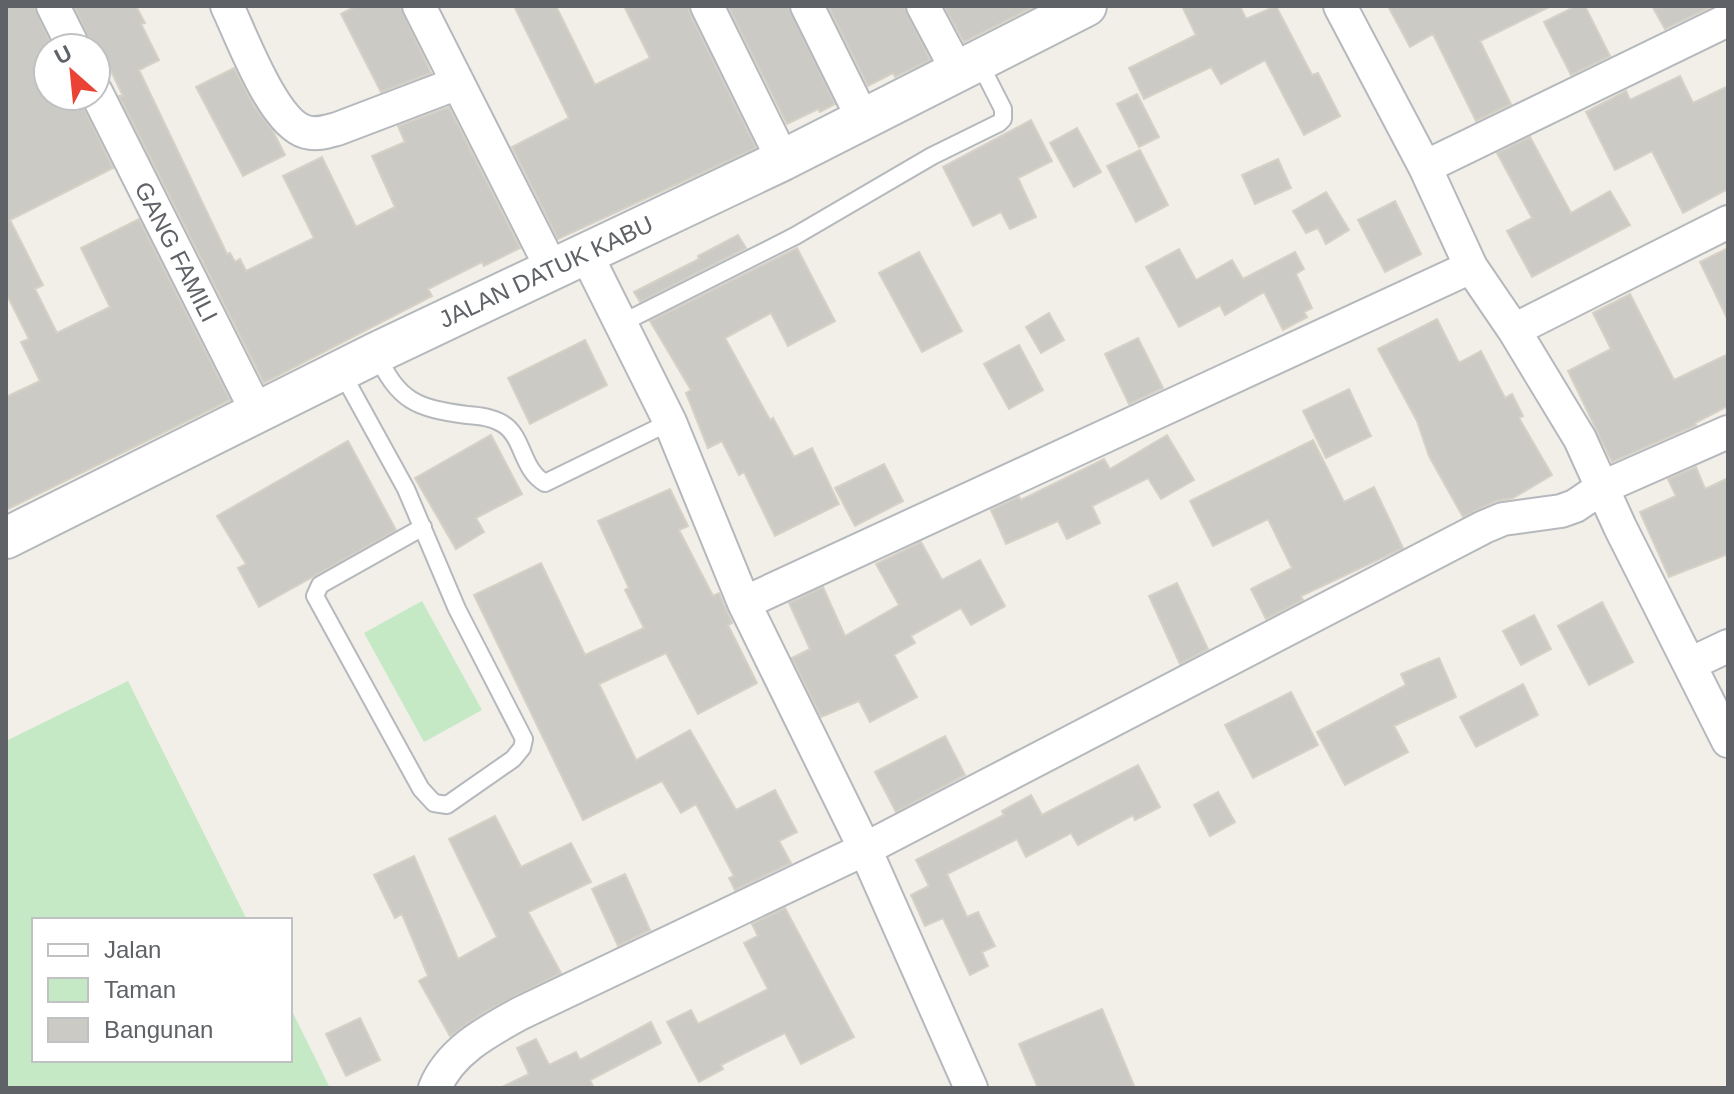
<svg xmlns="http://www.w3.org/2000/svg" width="1734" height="1094" font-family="Arial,sans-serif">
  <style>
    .green { fill: #c5e8c5 }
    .building { fill: #cccac5; stroke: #d6d1c6; stroke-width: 2 }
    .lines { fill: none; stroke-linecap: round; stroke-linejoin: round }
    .service-casing { stroke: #b5b8bc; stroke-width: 20 }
    .minor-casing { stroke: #b5b8bc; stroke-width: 36 }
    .tertiary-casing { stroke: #b5b8bc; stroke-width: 44 }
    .service { stroke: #fff; stroke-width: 16 }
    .minor { stroke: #fff; stroke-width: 32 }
    .tertiary { stroke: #fff; stroke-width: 40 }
    .labels { text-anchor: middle; stroke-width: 7; stroke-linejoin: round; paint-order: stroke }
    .street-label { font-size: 24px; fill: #5f6368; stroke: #fff }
  </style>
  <rect width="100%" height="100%" fill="#f1efe8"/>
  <!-- green -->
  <path class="green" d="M422,601l60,109 -58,32 -60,-109z
    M128,681l119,239h-213v140h256v-53l40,81h-324v-347z"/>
  <!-- building -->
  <path class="building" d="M6,6h28l19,42h-5v48h30l35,72 -103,52 33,65 -8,4 22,44 53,-26 -29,-59 58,-29 91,181 -224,110v-113l34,-16 -19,-39 8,-3 -23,-46z
    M74,6h62l9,17 -4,1 18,36 -20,10 88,184 3,-1 5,9 5,-3 6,12 68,-33 -31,-62 39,-19 34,70 39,-20 -23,-51 33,-14 -7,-16 51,-19 71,141 -36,18 -2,-4 -54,27 4,7 -168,87 -145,-287h4l-23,-48h-7z
    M356,6h44l31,67 -50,19 -40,-78z
    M514,6h42l39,79 55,-27 -26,-52h64l2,8 66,134 -198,91 -46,-92 57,-29z
    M728,6h60l47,98 -15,8 -2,-3 -31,15z
    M828,6h76l26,54 -35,17 -2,-4 -25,13z
    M944,6h91l-71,36z
    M1182,6h58l6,13 30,-13 36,69 6,-2 22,43 -36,19 -39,-75 -44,24 -10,-17 -67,32 -15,-31 67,-33z
    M1388,6h163l-71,35 31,63 -35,17 -43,-87 -23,13z
    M1576,6h9l25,50 -39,19 -27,-53z
    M1652,6h61l-48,23z
    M234,68l20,38 19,25 12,24 -42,21 -47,-89z
    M1680,76l13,27 35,-17v103l-45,24 -31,-62 -37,19 -29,-58 40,-21 4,9z
    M1137,94l22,43 -20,10 -22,-43z
    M1031,120l21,41 -34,17 18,39 -26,12 -9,-17 -28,14 -30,-59z
    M1077,128l24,44 -27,15 -24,-44z
    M1530,137l41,76 39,-22 20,34 -98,52 -25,-46 25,-13 -35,-65z
    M1140,150l28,55 -32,17 -29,-56z
    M1278,159l13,29 -36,16 -13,-29z
    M1326,192l23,38 -23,14 -8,-16 -12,5 -13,-22z
    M1395,201l26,53 -36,18 -27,-52z
    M738,235l8,13 -106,54 -6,-10 65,-33 -1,-3z
    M797,248l38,73 -47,25 -17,-33 -46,25 45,82 3,-2 21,39 18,-9 27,56 -64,32 -31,-64 -5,3 -17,-34 -14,7 -22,-55 5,-3 -41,-69z
    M1728,248v72l-28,-58z
    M1179,249l17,31 36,-20 11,19 52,-27 9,17 -8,5 16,34 -8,4 3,5 -24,13 -19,-38 -39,23 -5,-10 -41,22 -33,-60z
    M919,252l43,79 -40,21 -43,-79z
    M1630,294l44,86 54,-26v52l-33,17 1,2 -84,37 -44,-91 43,-22 -18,-36z
    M1049,313l15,27 -23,13 -15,-26z
    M1437,319l22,44 22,-12 24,47 7,-4 11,22 -4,2 33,57 -39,23 -17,3 -33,16 -34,-61 -12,-35 -39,-72z
    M1138,338l25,50 -34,16 -24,-50z
    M585,340l22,45 -77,39 -22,-46z
    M1019,345l24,45 -34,19 -25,-45z
    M1349,389l22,47 -45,22 -23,-47z
    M491,435l31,59 -46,24 8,14 -28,17 -41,-71z
    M1167,435l27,45 -33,19 -13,-21 -56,28 8,17 -33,16 -9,-18 -52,23 -15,-34 28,-13 2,3 83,-41 6,10z
    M1313,440l31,62 30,-15 29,61 -102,48 2,4 -37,19 -15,-30 41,-21 -24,-49 -55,27 -23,-45z
    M348,441l48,89 -137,77 -21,-39 8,-4 -29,-48z
    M884,464l19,37 -48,25 -20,-38z
    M1696,467l9,22 23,-11v76l-59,23 -29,-65 36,-16 -8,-17z
    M670,489l18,37 -9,4 34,66 6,-3 13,30 -4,2 29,58 -59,31 -32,-61 -67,31 37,76 54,-30 46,80 39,-20 22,42 -18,9 12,22 -56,27 -6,-12 5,-2 -38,-72 -15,9 -19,-32 -79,39 -109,-225 67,-32 44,92 59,-27 -19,-38 4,-2 -31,-67z
    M921,542l21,38 38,-20 25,46 -34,19 -10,-17 -50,28 4,7 -21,12 23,42 -47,25 -11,-21 -38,16 -29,-59 18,-9 -21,-46 34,-16 22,49 54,-31 -23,-41z
    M1177,583l31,66 -28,15 -31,-68z
    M1602,602l31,60 -44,23 -31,-59z
    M1534,615l17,34 -30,16 -18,-34z
    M1439,658l17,39 -62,29 14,26 -63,33 -28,-53 89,-47 -5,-11z
    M1523,684l15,31 -62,32 -16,-30z
    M1291,692l27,53 -65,33 -28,-53z
    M945,736l20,39 -69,37 -21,-40z
    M1138,765l22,42 -25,13 -2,-5 -55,30 -7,-12 -45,24 -9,-18 -70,35 20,43 11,-5 17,34 -13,6 6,14 -18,9 -27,-57 -18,8 -14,-31 18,-9 -13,-26 88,-45 -2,-4 29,-16 11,20z
    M1218,792l17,30 -25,14 -16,-31z
    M495,816l26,51 50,-24 20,39 -63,30 33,61 -75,38 -36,25 -31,-55 9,-5 -26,-62 -7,4 -21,-43 40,-19 44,103 39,-22 -48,-98z
    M625,874l25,56 -32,16 -26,-57z
    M785,908l69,129 -53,27 -16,-31 -64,32 2,4 -24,13 -32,-60 24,-12 7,14 70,-35 -24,-46 14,-7 -6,-12z
    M1102,1009l33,79h-97l-19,-44z
    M360,1018l20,42 -34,16 -20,-42z
    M651,1022l10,21 -71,37 4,8h-94l29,-14 -12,-26 19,-9 13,26 27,-13 4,8z"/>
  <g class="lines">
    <defs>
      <path id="service" d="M620,324l175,-88 137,-80 67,-33 4,-4v-10l-24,-47
        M376,353c23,49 40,55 91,62 12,1 25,2 36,9 21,13 18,45 42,59l125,-61
        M341,371l65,118 51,120 67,130 -2,9 -9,11 -66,46 -13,-2 -13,-14 -106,-193 5,-11 103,-58"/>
      <path id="minor" d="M53,6l21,42
        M227,6c15,31 46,117 79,126 11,3 20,0 31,-3l121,-46
        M419,6l133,263
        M707,6l76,154
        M807,6l56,113
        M923,6l35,66
        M1340,6l85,161 46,100 43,63 66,109 40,88 108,214
        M96,92l161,320
        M1425,167l303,-147
        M585,252l85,170 74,181 121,246 106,239
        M1514,330l214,-108
        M744,603l727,-336
        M1690,664l38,-18
        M435,1088c15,-37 53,-57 86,-75l344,-164 619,-322 19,-8 58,-8 14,-5 28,-19 125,-55"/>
      <path id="tertiary" d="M6,538l370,-185 407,-193 303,-154"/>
    </defs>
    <!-- service casing -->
    <use href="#service" class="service-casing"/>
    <!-- minor casing -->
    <use href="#minor" class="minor-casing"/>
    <!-- tertiary casing -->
    <use href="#tertiary" class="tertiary-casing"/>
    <!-- service -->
    <use href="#service" class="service"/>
    <!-- minor -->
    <use href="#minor" class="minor"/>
    <!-- tertiary -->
    <use href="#tertiary" class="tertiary"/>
  </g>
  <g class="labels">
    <!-- street labels -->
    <g class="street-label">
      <text transform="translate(176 252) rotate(63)" y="8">GANG FAMILI</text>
      <text transform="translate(546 272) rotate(-25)" y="8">JALAN DATUK KABU</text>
    </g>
  </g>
  <!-- border -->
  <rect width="1734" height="1094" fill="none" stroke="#5f6368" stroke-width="16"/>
  <!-- legend -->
  <rect x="32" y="918" width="260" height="144" fill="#ffffff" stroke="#bfc1c3" stroke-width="2"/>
  <rect x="48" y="944" width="40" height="12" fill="#ffffff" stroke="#bfc1c3" stroke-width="2"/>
  <text x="104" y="958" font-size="24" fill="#5f6368">Jalan</text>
  <rect x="48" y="978" width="40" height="24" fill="#c5e8c5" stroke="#bfc1c3" stroke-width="2"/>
  <text x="104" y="998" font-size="24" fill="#5f6368">Taman</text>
  <rect x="48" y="1018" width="40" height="24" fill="#cccac5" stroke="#bfc1c3" stroke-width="2"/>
  <text x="104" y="1038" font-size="24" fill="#5f6368">Bangunan</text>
  <!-- north arrow -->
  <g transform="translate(72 72) rotate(333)"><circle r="38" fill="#ffffff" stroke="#bfc1c3" stroke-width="2"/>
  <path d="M0-6L14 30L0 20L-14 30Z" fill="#ea4335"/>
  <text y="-12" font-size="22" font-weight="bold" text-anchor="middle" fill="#5f6368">U</text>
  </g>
</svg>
